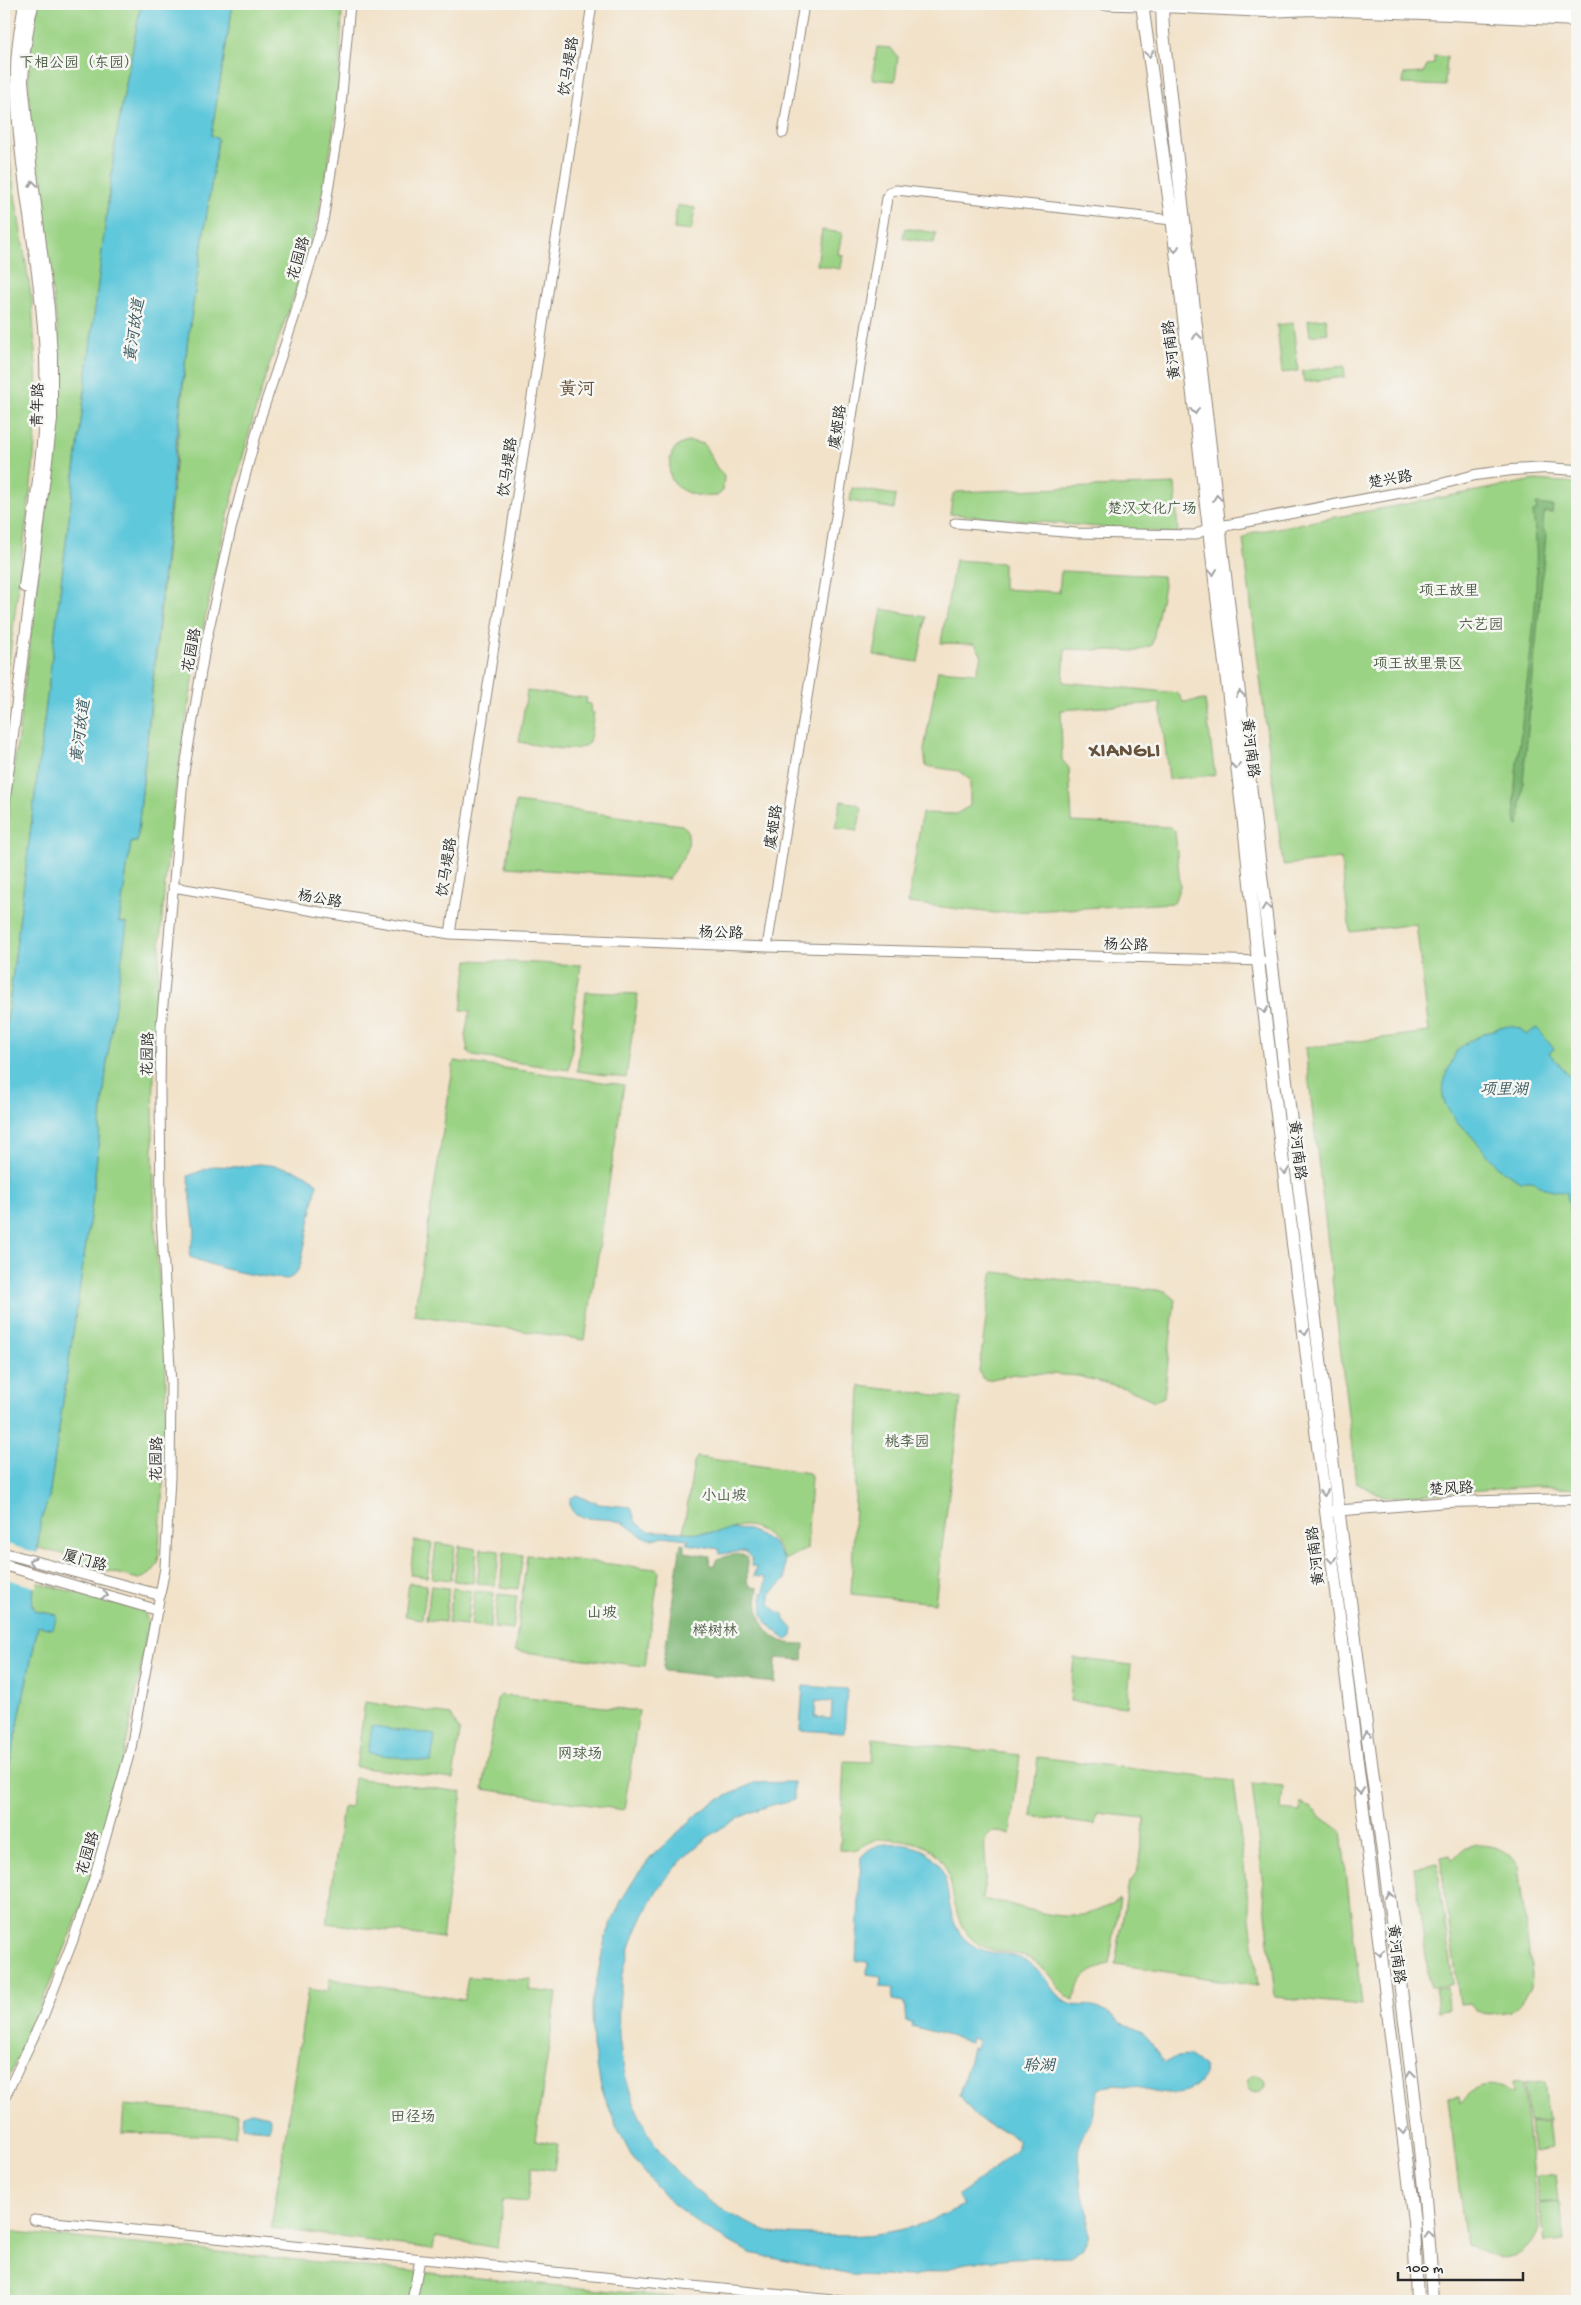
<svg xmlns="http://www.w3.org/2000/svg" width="1581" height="2305" font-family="'Gochi Hand','LXGW WenKai TC',sans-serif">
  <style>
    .green { fill: #9bd385; stroke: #637f58 }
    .forest { fill: #7cb572; stroke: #54704e }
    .water { fill: #60c8db; stroke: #467a83; fill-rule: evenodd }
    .pier { fill: #f2e2c9 }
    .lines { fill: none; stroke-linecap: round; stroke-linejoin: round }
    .minor-casing { stroke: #8e867a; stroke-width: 11 }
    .tertiary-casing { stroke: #8e867a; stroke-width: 12 }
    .secondary-casing { stroke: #8e867a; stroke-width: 13 }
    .primary-casing { stroke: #8e867a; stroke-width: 14 }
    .minor { stroke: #fff; stroke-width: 9 }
    .tertiary { stroke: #fff; stroke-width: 10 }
    .secondary { stroke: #fff; stroke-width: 11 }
    .primary { stroke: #fff; stroke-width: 12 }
    .oneway { stroke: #a0a0a0 }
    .labels { text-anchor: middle; stroke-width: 5; stroke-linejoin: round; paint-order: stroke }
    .park-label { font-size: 15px; fill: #4d5d46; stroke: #f6f6f2 }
    .street-label { font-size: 15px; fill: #2b2b2b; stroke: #f6f6f2 }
    .water-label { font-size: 16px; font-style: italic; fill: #3b5a60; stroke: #f6f6f2 }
    .quarter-label { font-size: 18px; fill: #67533b; stroke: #f6f6f2 }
    .district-label { font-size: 20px; font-weight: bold; letter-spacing: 1px; fill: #67533b; stroke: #f6f6f2 }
  </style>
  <rect width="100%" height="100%" fill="#f6f6f2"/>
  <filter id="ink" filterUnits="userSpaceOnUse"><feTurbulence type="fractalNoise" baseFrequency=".02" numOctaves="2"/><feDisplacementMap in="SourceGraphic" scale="10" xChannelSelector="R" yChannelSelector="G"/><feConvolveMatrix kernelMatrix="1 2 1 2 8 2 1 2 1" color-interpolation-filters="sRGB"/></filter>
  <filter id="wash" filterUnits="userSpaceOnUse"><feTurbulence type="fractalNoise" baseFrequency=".0096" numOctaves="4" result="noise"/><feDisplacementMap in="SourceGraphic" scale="20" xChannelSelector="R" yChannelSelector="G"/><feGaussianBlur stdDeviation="1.12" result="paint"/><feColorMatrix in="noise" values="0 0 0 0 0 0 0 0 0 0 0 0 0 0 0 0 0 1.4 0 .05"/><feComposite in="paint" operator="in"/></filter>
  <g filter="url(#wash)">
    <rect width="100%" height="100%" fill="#f2e2c9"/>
    <!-- green -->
    <path class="green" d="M38,4h103l-25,134 -112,907v-198l54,-428 1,-36 -2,-59 -25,-169 -4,-75 5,-48z
      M233,4h109c-1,76 -9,154 -28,228 -15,57 -39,110 -55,166 -35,122 -62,247 -81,373 -18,128 -25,258 -25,388 1,34 2,69 4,103 3,26 7,53 8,79 3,74 -2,148 -7,222 -5,10 -10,14 -20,16l-73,-20 1,-4 -28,-7 2,-26 9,-25 43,-294 15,-141 19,-139 -7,-1 12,-80h6l51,-504 30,-198 -7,-5z
      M877,47l14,1 7,9 -3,24 -23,-2z
      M1434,56l13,1 -2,29 -42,-2 1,-10 19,-1 4,-8 7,-1z
      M4,62l7,108 21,131 6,100 -5,68 -29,232z
      M677,205l18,3 -4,23 -17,-2z
      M905,228l31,5 -2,10 -31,-5z
      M822,230l20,3 -4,21 5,1 -2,14 -24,-4z
      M1326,318l2,15 -18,3 -2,-16z
      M1293,323l5,48 -16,2 -5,-48z
      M1344,366l1,11 -41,5 -2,-11z
      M690,441l14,3 13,24 7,7 -1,16 -6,5c-22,2 -52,-5 -47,-33 0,-5 2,-11 5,-15 3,-3 10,-5 15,-7z
      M1535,480l42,3v1005l-40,-2 -151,11 -30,-14 -51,-435 124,-16 -13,-108 -66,8 -9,-73 -58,6 -40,-326 7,-6z
      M1175,484l3,50 -228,-20 3,-20 4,-2z
      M852,488l44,7 -2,14 -44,-8z
      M955,560l48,3v26l56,3 2,-21 102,5 1,10 -12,59 -15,6 -72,-2 -2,33 115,11 5,9 22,-2 10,75 -46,4 -9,-76 -99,7 1,50 7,8 3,54 99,5 4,4 5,55 -6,17 -180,10 -86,-10 14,-90 34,1 14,-8v-26l-11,-9 -33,-5 -2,-16 14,-80 38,3 6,-17 -7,-12 -34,-1z
      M882,609l44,8 -8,45 -44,-7z
      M527,691l60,7 -1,5 5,1 -1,7 4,2c-2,8 -2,23 -6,30 -9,13 -54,1 -69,-1z
      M841,801l17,3 4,4 -5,23 -22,-3z
      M516,802l166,23 5,4c6,28 -9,30 -18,50l-163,-12z
      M468,960l113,5 -9,59 3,1 -6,45 -96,-14 -5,-4 -3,-17 5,-24 -9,-1z
      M586,992l52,2 -12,84 -49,-7z
      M454,1061l170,24 -39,255 -171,-25z
      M994,1272l171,19 10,8 -11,98 -9,4 -30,-13 -47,-12 -42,-3 -21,1 -28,6 -5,-2 -3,-7 13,-97z
      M860,1386l101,12 -26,205 -84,-9z
      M697,1457l112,16 2,3 -4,73 -23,11c-5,-17 -22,-36 -43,-34 -6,1 -12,5 -19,6 -13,2 -26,1 -39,1l11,-71z
      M414,1541l18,2 -5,34 -17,-2z
      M436,1543l19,3 -4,34 -19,-2z
      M459,1546l18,3 -4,34 -19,-2z
      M481,1549l19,2 -5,35 -18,-3z
      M504,1552l19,3 -5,34 -18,-2z
      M527,1555l129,14 3,3 -14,94 -130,-15z
      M35,1582l102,27 8,4 3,10c-15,99 -36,197 -70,292 -22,59 -50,116 -74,175v-298l34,-167 19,-10 -22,-4 -3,-10z
      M409,1583l18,2 -5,34 -17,-3z
      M431,1586l18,2 -4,34 -19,-2z
      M453,1588l18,3 -4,34 -19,-2z
      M475,1591l19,2 -4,35 -19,-3z
      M498,1594l19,2 -4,34 -19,-2z
      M1074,1658l57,7 -4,42 -57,-6z
      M501,1695l138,16 -15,99 -141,-21 14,-90z
      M365,1702l86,13 9,17 -7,47 -97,-12z
      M873,1738l147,17 -10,80c-32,-11 -25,11 -24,32 1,10 -3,22 -4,32 8,2 16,2 23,4 45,12 71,24 115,-4l-11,65c-21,6 -31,14 -35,36 -13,-4 -15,-14 -23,-24 -5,-6 -13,-13 -20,-17 -19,-10 -41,-4 -58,-19 -35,-31 -2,-90 -71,-100 -9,-1 -22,-3 -30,1 -17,7 -10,10 -32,9l4,-89 28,1z
      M1038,1757l196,24 24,205 -143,-22 13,-77 1,-5 8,-8 8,-56 -48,-5 -2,12 -64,-9z
      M354,1778l108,14 -20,146 -115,-15 16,-117 7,1z
      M1252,1783l31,3 -2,24 19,2 1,-10 40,29 21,174 -87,-8z
      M1477,1845c19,0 31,5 41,22l14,108 -1,10 -9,17 -12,9 -20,3 -8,-1 -8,-4 -5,-6 -9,1 -20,-147 10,-2 2,5 11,-11z
      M1437,1864l16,120 -23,3 -16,-120z
      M468,1977l63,3 -2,10 28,3 -22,147 23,4 -4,26 -22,-3 -5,35 -24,-2 -6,48 -62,-11 -2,12 -162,-21 37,-239 20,3 2,-13 134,21z
      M1447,1987l2,23 -11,1 -3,-23z
      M1247 2084a9 9 0 1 1 18 0a9 9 0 1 1-18 0Z
      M1522,2082l17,144c-7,21 -24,37 -47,30 -9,-3 -17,-8 -26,-10l-18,-148 11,-2 1,7c16,-20 31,-21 53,-9l-1,-11z
      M1544,2082l5,38 -20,3 -5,-39z
      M124,2105l114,9 -3,22 -113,-3z
      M1548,2122l3,26 -18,3 -3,-27z
      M1555,2174l3,27 -19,2 -3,-26z
      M1559,2202l5,39 -20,2 -5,-39z
      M4,2231l708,70h-708z"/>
    <!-- forest -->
    <path class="forest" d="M1536,504l17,2 -1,7 -8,-1 -1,17 3,5 -27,292 -3,-2c-4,-31 1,-61 5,-92 8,-72 22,-147 12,-220l4,-2z
      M681,1543l4,1v8l25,4 -1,8 4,2 4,-7c10,-3 21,-7 30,-2v24l4,6 7,1c-3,21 4,46 26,54 5,2 14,2 20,2l-1,16 -27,-2 -1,25 -110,-12 -2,-5z"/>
    <!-- water -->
    <path class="water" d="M141,4h92l-22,131 7,4 -30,199 -11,95 -40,409h-6l-12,80 8,2 -20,138 -15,141 -43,294 -9,26 -8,83 3,5 22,4 -4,14 -15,-3 -34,166v-747l112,-907z
      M1511,1026l10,3 5,6 11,-7 17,21 -5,4 28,32v138l-6,-5 -4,-25 -23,-5 -12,-7h-12l-22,-14 -29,-34 -11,-9 -12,-18 -3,-9 1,-18 13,-29 12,-9 21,-10 11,-4z
      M258,1164c15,1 54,6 59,21l-16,78c-3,8 -6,14 -14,16 -32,-2 -68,-10 -97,-22l-1,-4 6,-21 -7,-56 26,-10 26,1z
      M576,1495l23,9 32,3 5,16 13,8 61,2 24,-4 15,1 11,5 14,9 10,16 1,20 -15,14c-1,12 2,15 14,20l1,6 8,9 -1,6 -6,5 -19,-17 -4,-9 -1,-22 2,1 2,-15 -12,-2 2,-9 -5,-1 1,-7 -7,-8 -25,3 -1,-5 -31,-5v-5l-25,-3c-20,10 -28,-9 -43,-14 -14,-5 -30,-1 -44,-7 -6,-6 -8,-10 -5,-17z
      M803,1686l44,3 -3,44 -44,-3zM816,1701l16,1 -1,17 -16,-2z
      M372,1726l63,9 -4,27 -63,-9z
      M794,1782v18c-47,8 -89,33 -120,69 -101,119 -60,307 91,361 14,5 31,4 46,5 37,2 74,1 110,-11 15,-4 29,-13 43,-19l-7,-9 34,-24 26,-24v-8c-7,-10 -16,-9 -27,-14 -14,-6 -22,-18 -30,-31l12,-47 4,1 2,-9 -7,-2 -1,4 -58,-16 1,-4 -7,-1 -2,-19 -12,-2 1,-12 -13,-1 1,-11 -14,-2 1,-12 -12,-1 5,-104c11,-12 21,-14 37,-13 69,6 36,67 68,96 19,17 36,10 56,19 23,10 25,29 42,42 11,8 21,2 33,6 10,3 16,11 25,16 6,4 14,6 20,10 9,5 16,22 22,30l14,-7 11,-1 15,12c3,15 -14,25 -28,26 -21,2 -47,-12 -67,-8 -4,0 -8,3 -11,5l-7,31 -12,22 -1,14 3,33 8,24 -1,24 -6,11 -11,7 -59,2 -46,5 -54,14 -61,-2 -101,-22 -47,-26 -31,-24 -23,-25 -18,-23 -14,-27 -16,-41 -8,-41 -1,-42 13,-65 16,-38 16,-26 16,-20 45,-41 16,-12 40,-19z
      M251,2112l18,4 1,3 -1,10 -27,-2 1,-12z"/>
    <!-- pier -->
    <path class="pier" d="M4,1543l36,11 -3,34 -33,-10z"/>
  </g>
  <g filter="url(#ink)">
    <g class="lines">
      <defs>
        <path id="minor" d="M783,133l21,-129
          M955,523l121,10 119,2 13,-7
          M173,887l277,47 317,13 496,14
          M450,934l142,-930
          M767,947l120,-749 3,-6 6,-2 276,30
          M4,2099l39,-82 30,-77 21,-62 37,-130 34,-180 5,-91 1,-93 -10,-168 -1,-126 1,-63 22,-248 23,-137 24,-109 31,-117 33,-98 29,-97 17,-104 10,-113
          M34,2220l809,81
          M412,2301l8,-42"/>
        <path id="tertiary" d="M24,4c-4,24 -9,50 -8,75 1,94 25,185 29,278 3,77 -12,154 -21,230
          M1212,528l218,-41 45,-12 37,-5 34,-2 31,2
          M4,806l48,-386v-65l-3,-47 -17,-135 -9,-92 2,-30 7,-46
          M1332,1511l116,-9 129,-3
          M4,1553l156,42
          M4,1565l153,45"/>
        <path id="secondary" d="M1104,4l38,1
          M23,7l1,-3
          M31,12l2,-8"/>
        <path id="primary" d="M1142,4l31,222 71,598 14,137 156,1261 3,79
          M1162,4l1,28c54,495 116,989 176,1483 17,133 34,265 52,398 17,129 34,258 42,388
          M1453,4l124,4
          M1142,5l125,6 45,-2 138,5 127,6"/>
      </defs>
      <!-- minor casing -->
      <use href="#minor" class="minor-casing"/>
      <!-- tertiary casing -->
      <use href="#tertiary" class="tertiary-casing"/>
      <!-- secondary casing -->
      <use href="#secondary" class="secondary-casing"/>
      <!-- primary casing -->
      <use href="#primary" class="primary-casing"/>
      <!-- minor -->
      <use href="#minor" class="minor"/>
      <!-- tertiary -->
      <use href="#tertiary" class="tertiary"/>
      <!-- secondary -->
      <use href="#secondary" class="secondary"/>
      <!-- primary -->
      <use href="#primary" class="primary"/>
    </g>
    <!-- one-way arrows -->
    <defs><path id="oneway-chevron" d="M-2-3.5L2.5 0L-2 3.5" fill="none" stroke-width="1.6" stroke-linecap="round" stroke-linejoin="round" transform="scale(1.25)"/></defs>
    <g class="oneway">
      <use href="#oneway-chevron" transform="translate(1149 54) rotate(83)"/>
      <use href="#oneway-chevron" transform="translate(33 184) rotate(-97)"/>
      <use href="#oneway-chevron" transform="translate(1175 249) rotate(83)"/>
      <use href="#oneway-chevron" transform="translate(1197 336) rotate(-97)"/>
      <use href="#oneway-chevron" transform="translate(1195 411) rotate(83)"/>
      <use href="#oneway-chevron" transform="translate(1217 498) rotate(-97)"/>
      <use href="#oneway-chevron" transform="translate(1213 572) rotate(83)"/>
      <use href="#oneway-chevron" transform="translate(1240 694) rotate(-96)"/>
      <use href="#oneway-chevron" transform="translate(1236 766) rotate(83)"/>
      <use href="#oneway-chevron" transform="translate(1266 907) rotate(-97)"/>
      <use href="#oneway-chevron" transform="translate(1264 1010) rotate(83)"/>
      <use href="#oneway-chevron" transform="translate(1285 1171) rotate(83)"/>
      <use href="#oneway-chevron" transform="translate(1305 1332) rotate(83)"/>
      <use href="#oneway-chevron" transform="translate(1324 1493) rotate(83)"/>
      <use href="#oneway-chevron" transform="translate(1332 1560) rotate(83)"/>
      <use href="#oneway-chevron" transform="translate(32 1561) rotate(-164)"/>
      <use href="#oneway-chevron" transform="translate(105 1595) rotate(16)"/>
      <use href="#oneway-chevron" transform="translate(1367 1734) rotate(-98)"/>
      <use href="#oneway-chevron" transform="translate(1360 1791) rotate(83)"/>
      <use href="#oneway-chevron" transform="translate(1389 1895) rotate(-98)"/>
      <use href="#oneway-chevron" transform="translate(1380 1953) rotate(83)"/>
      <use href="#oneway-chevron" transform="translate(1411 2074) rotate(-96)"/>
      <use href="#oneway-chevron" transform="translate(1403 2131) rotate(83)"/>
      <use href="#oneway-chevron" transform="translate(1429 2235) rotate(-93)"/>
    </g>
  </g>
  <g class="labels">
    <!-- park labels -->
    <g class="park-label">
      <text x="79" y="67">下相公园（东园）</text>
      <text x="1152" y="513">楚汉文化广场</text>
      <text x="1449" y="595">项王故里</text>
      <text x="1481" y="629">六艺园</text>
      <text x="1418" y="668">项王故里景区</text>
      <text x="907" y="1446">桃李园</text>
      <text x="724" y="1500">小山坡</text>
      <text x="602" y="1617">山坡</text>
      <text x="715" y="1635">榉树林</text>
      <text x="580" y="1758">网球场</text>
      <text x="413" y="2121">田径场</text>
    </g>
    <!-- street labels -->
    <g class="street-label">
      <text transform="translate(568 66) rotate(-81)" y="5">饮马堤路</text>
      <text transform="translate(298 258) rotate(-74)" y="5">花园路</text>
      <text transform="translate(1171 350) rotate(-97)" y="5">黄河南路</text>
      <text transform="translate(37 405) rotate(-88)" y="5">青年路</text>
      <text transform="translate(837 427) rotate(-81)" y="5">虞姬路</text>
      <text transform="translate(507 467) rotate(-82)" y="5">饮马堤路</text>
      <text transform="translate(1390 479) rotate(-10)" y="5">楚兴路</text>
      <text transform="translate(191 650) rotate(-79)" y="5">花园路</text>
      <text transform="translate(1251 748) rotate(83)" y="5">黄河南路</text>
      <text transform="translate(773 827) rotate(-81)" y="5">虞姬路</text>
      <text transform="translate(446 867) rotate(-81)" y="5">饮马堤路</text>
      <text transform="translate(320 898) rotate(10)" y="5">杨公路</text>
      <text transform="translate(721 932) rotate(2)" y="5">杨公路</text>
      <text transform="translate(1126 944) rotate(2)" y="5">杨公路</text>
      <text transform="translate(147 1054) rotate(-88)" y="5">花园路</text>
      <text transform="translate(1298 1150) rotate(83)" y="5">黄河南路</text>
      <text transform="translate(156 1459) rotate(-89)" y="5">花园路</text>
      <text transform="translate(1451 1488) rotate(-3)" y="5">楚风路</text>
      <text transform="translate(1315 1556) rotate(-97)" y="5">黄河南路</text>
      <text transform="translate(85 1560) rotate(15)" y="5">厦门路</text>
      <text transform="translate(87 1853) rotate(-73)" y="5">花园路</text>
      <text transform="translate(1397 1954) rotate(83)" y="5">黄河南路</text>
    </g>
    <!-- water labels -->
    <g class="water-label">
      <text transform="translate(133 330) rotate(-82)" y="6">黄河故道</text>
      <text transform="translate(79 731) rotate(-83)" y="6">黄河故道</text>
      <text x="1504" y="1094">项里湖</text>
      <text x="1039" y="2070">聆湖</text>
    </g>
    <!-- quarter labels -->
    <g class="quarter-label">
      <text x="577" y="394">黄河</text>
    </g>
    <!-- district labels -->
    <g class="district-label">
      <text x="1125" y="756">XIANGLI</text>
    </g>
  </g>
  <!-- margin -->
  <rect width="1581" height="2305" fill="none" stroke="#f6f6f2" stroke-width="20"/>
  <!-- scale -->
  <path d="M1398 2272v8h125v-8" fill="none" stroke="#2b2b2b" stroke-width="2.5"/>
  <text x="1406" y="2272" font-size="15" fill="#2b2b2b" stroke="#f6f6f2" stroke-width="4" paint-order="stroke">100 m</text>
</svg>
